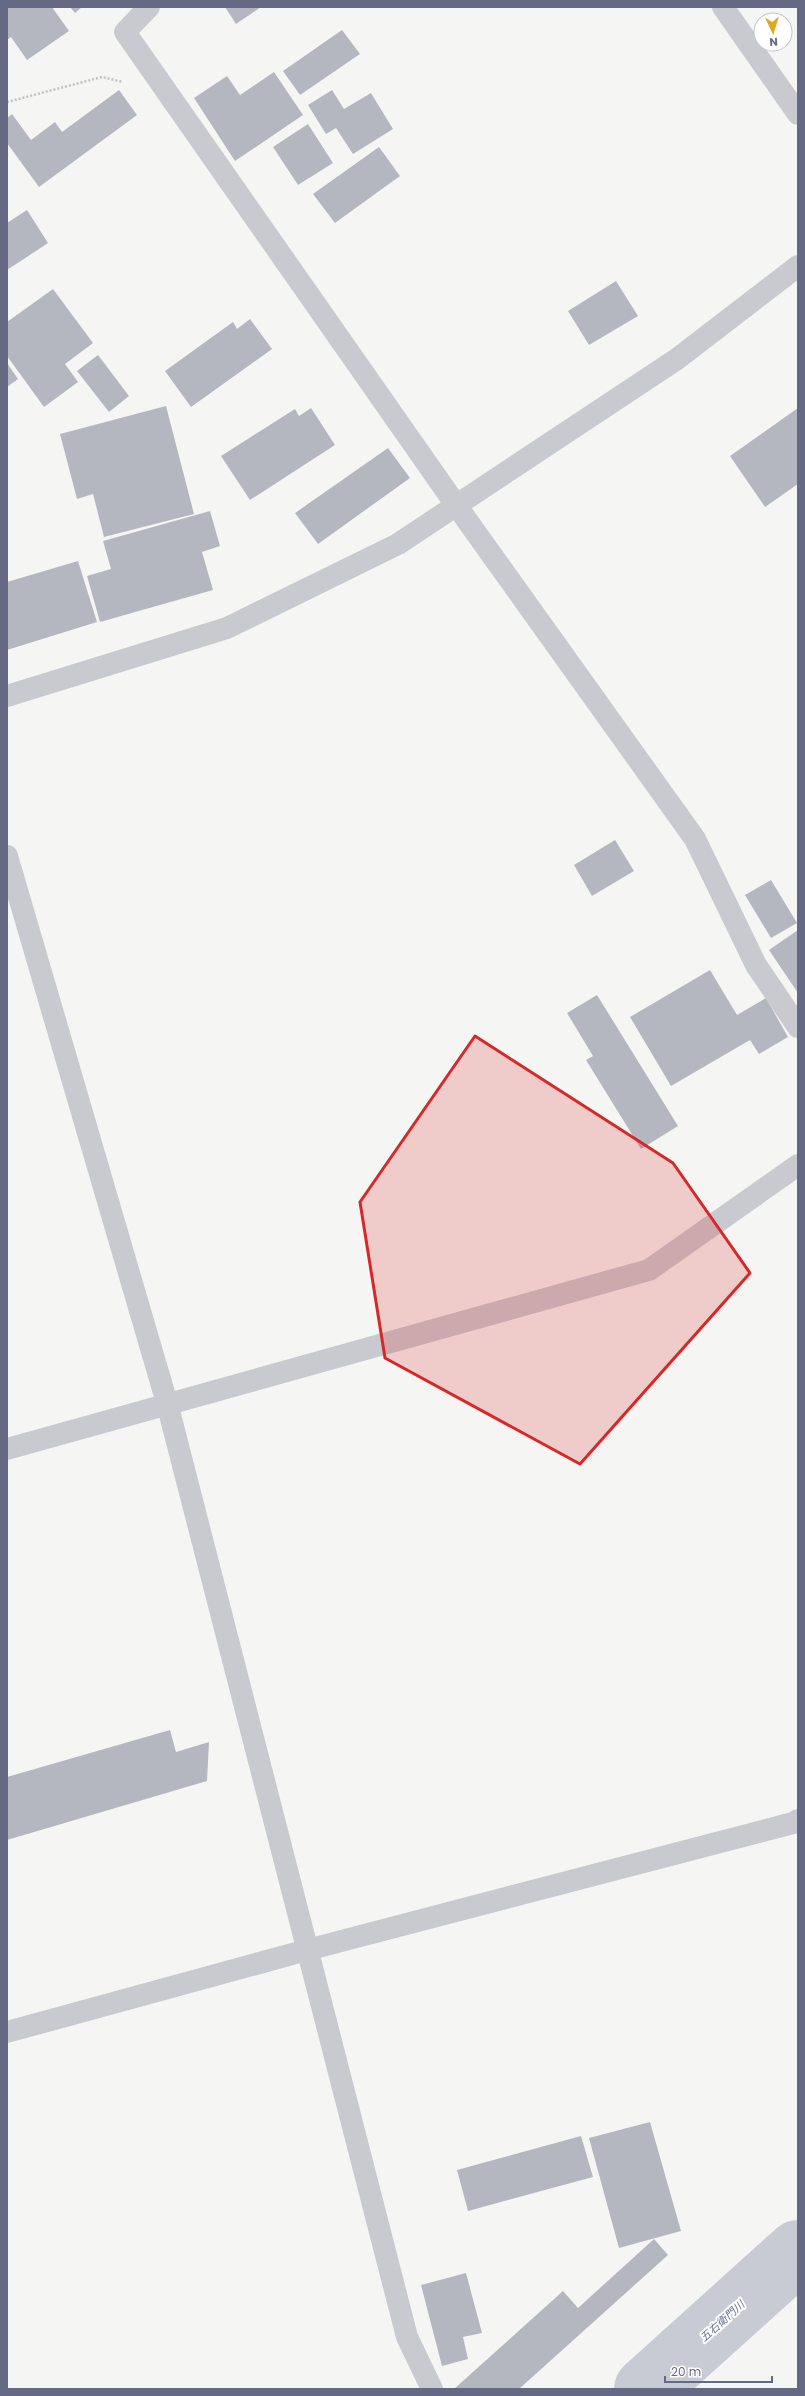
<svg xmlns="http://www.w3.org/2000/svg" width="805" height="2396" font-family="Poppins,'Noto Sans JP',sans-serif">
  <style>
    .lines { fill: none; stroke-linecap: round; stroke-linejoin: round }
    .river { stroke: #c8cbd4; stroke-width: 64 }
    .building { fill: #b5b7c0 }
    .path { stroke: #c0c0c3; stroke-width: 2.5; stroke-dasharray: 2 2; stroke-linecap: butt }
    .minor { stroke: #c9cacf; stroke-width: 22 }
    .tertiary { stroke: #c9cacf; stroke-width: 22 }
    .marked { fill: #d62828; fill-opacity: 0.2; stroke: #d62828; stroke-width: 3; stroke-linejoin: round }
    .labels { text-anchor: middle; stroke-width: 4; stroke-linejoin: round; paint-order: stroke }
    .water-label { font-size: 11px; font-style: italic; fill: #6a768f; stroke: #fff }
  </style>
  <rect width="100%" height="100%" fill="#f5f6f3"/>
  <g class="lines">
    <!-- river -->
    <path class="river" d="M646,2389l152,-137"/>
  </g>
  <!-- building -->
  <path class="building" d="M7,7h45l17,24 -42,29 -16,-23 -4,3z
    M70,7h12l-7,6z
    M225,7h36l-25,17z
    M342,30l18,24 -60,41 -17,-24z
    M274,72l29,43 -68,46 -41,-63 33,-22 13,19z
    M119,90l18,25 -98,72 -32,-44v-25l5,-4 19,26 24,-18 7,10z
    M332,90l12,19 27,-16 22,36 -40,25 -17,-26 -10,6 -18,-29z
    M308,124l25,39 -35,22 -25,-38z
    M379,147l21,29 -65,47 -22,-29z
    M27,210l21,33 -41,27v-47z
    M616,281l22,35 -49,29 -21,-34z
    M53,289l40,54 -28,21 13,18 -34,25 -37,-51v-34z
    M250,319l22,30 -81,58 -26,-36 68,-49 4,7z
    M98,355l31,41 -20,16 -32,-41z
    M7,363l11,16 -11,8z
    M166,406l28,108 -90,23 -11,-43 -16,5 -17,-65z
    M311,408l24,37 -85,55 -29,-44 74,-47 4,7z
    M798,408v76l-33,23 -35,-51z
    M388,448l22,30 -92,66 -23,-31z
    M210,511l10,35 -18,6 11,38 -113,32 -13,-46 24,-7 -8,-28z
    M78,561l19,61 -90,28v-68z
    M615,840l19,31 -42,25 -18,-31z
    M771,880l26,43 -26,15 -26,-43z
    M798,930v63l-29,-43z
    M710,970l27,45 29,-17 22,39 -29,17 -9,-14 -79,46 -41,-69z
    M597,995l81,131 -37,23 -55,-89 7,-4 -26,-43z
    M170,1730l6,22 33,-10 -2,39 -200,59v-63z
    M650,2122l31,109 -62,17 -30,-110z
    M581,2136l12,41 -125,34 -11,-41z
    M654,2239l14,16 -149,134h-65l109,-98 15,17z
    M466,2273l16,60 -19,4 5,22 -26,7 -21,-81z"/>
  <g class="lines">
    <!-- path -->
    <path class="path" d="M7,102l95,-25 21,5"/>
    <!-- minor -->
    <path class="minor" d="M149,7l-24,25 331,473 239,334 61,126 42,62
      M723,7l75,107
      M7,856l160,547 240,934 25,52
      M7,1449l642,-179 149,-105
      M7,2032l300,-82 486,-127 5,-3"/>
    <!-- tertiary -->
    <path class="tertiary" d="M7,696l220,-68 171,-84 279,-185 121,-93"/>
  </g>
  <!-- marked area -->
  <path class="marked" d="M475,1036l198,127 77,110 -170,191 -195,-106 -25,-156z"/>
  <g class="labels">
    <!-- water labels -->
    <g class="water-label">
      <text transform="translate(722 2321) rotate(-42)" y="4">五右衛門川</text>
    </g>
  </g>
  <!-- border -->
  <rect width="805" height="2396" fill="none" stroke="#656984" stroke-width="16"/>
  <!-- north arrow -->
  <g transform="translate(773 32) rotate(176)"><circle r="19" fill="#ffffff" stroke="#c1c3ce"/>
  <path d="M0-3L7 15L0 10L-7 15Z" fill="#e5a424"/>
  <text y="-6" font-size="11" font-weight="bold" text-anchor="middle" fill="#656984">N</text>
  </g>
  <!-- scale -->
  <path d="M665 2376v6h107v-6" fill="none" stroke="#656984" stroke-width="2"/>
  <text x="671" y="2376" font-size="12" fill="#656984" stroke="#ffffff" stroke-width="3" paint-order="stroke">20 m</text>
</svg>
